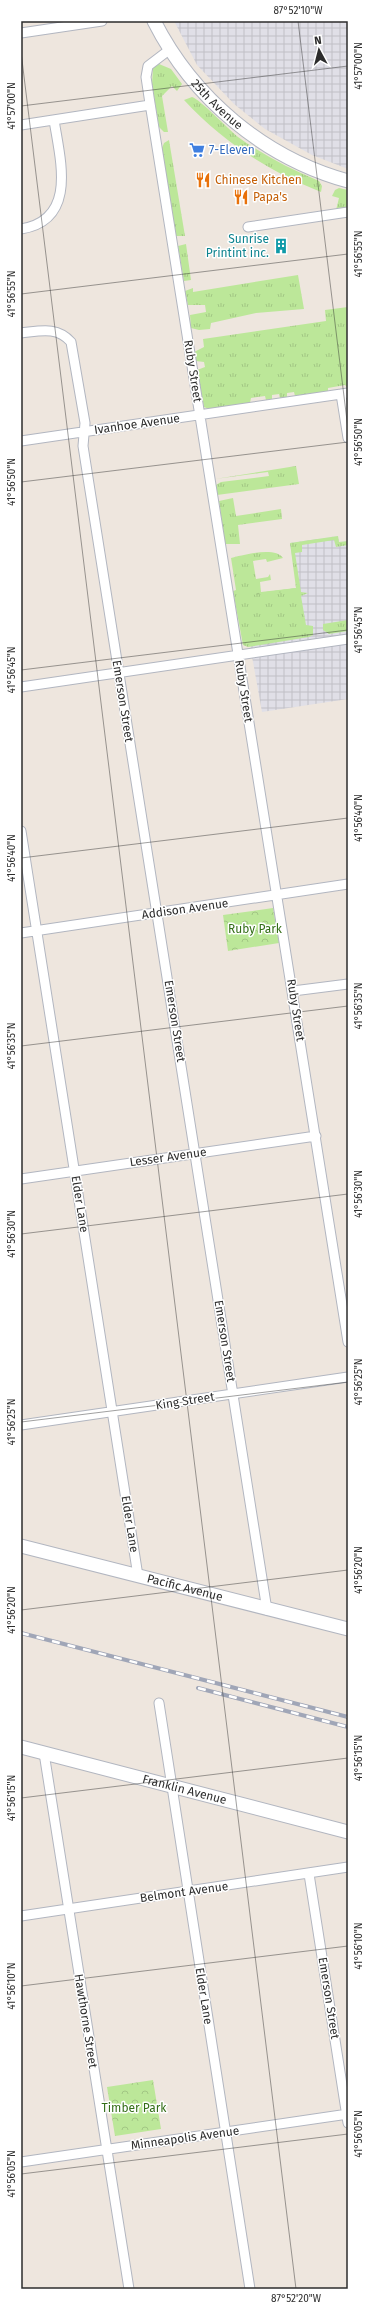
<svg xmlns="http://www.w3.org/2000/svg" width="369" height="2310" font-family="'Fira Sans',sans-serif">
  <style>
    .industrial { fill: url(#industrial-grid) }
    .grass { fill: url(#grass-tufts) }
    .forest { fill: url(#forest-firs) }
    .park { fill: url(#park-crowns) }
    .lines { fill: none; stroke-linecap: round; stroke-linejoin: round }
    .street-casing { stroke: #b2b6c0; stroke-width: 11 }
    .secondary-casing { stroke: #b2b6c0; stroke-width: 15 }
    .street { stroke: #fff; stroke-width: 9 }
    .secondary { stroke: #fff; stroke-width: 13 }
    .rail-casing { stroke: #a0a6b7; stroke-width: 4 }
    .rail { stroke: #fff; stroke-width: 2.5; stroke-dasharray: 8; stroke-linecap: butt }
    .ticks { fill: none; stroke: #2c2c2c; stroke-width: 1; stroke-opacity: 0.45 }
    .labels { text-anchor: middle; stroke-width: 3; stroke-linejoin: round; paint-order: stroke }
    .street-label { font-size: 12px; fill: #2c2c2c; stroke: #fff }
    .shop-label { font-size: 12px; fill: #366cbe; stroke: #fff; text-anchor: start }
    .food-label { font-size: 12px; fill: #c56008; stroke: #fff; text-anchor: start }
    .culture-label { font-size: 12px; fill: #0d838f; stroke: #fff; text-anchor: end }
    .park-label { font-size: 12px; fill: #336e17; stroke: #fff }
    .neatline { fill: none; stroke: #2c2c2c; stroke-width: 1.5 }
    .ticks-label { font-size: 10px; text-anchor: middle; fill: #2c2c2c }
  </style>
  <defs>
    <pattern id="industrial-grid" width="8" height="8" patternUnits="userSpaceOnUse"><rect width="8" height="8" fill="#e0dfe7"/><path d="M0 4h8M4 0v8" fill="none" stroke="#c0c0c6"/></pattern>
    <pattern id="grass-tufts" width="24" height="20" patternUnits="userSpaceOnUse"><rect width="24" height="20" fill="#bce799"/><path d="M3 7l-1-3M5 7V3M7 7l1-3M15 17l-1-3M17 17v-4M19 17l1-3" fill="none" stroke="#a2c684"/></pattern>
    <pattern id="forest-firs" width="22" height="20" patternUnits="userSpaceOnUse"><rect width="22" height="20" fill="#bce799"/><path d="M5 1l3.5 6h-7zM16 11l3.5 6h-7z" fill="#a2c684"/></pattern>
    <pattern id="park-crowns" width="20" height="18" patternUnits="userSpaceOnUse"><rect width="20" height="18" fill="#bce799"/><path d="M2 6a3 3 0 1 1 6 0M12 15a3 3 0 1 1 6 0" fill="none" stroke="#a2c684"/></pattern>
  </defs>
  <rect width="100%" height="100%" fill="#eee6de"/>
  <!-- industrial -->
  <path class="industrial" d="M174,21h174v148l-36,-14 -47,-26 -31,-25 -37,-39z
    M338,536l1,6 9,-1v158l-86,13 -21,-117 56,-7 -7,-45z"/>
  <!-- grass -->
  <path class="grass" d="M159,64l12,5 11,15 -5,7 -5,-5 -10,10 6,36h-4l-5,-5 -7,-43 1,-16z
    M192,97c9,3 36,32 46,40 25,18 52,32 81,44l3,5 -1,6c-53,-21 -98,-50 -137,-92z
    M169,140l16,96h-9l-14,-88 2,-5z
    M339,188l9,2v18l-12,2 3,-12 -7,-2 3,-6z
    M186,244l5,36 -7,1 -6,-35z
    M298,275l6,34 -48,4 -45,10 -1,6 -11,1 -8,-2 -1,-13 16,-3 -1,-7h-17l-3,-14 8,-3v4z
    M348,307v81l-3,-3 -17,3v3l-33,5 -1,-4 -7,1v4l-7,1 -1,-4 -7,1v4l-6,1 -1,-4 -14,2 -1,5 -41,6 -5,-2 -7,-37 8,-3 -1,-5 -8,-1 -2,-9 10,-5 -1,-8 123,-18 -1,-11z
    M296,466l3,18 -82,11 -1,-10 5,-3 48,-6 -1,-4 -53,7z
    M233,498l3,18 45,-7 1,10 -44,6 2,19h-15l-6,-43z
    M338,536l1,6 9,-1v4l-12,2 -2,-7 -32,5v7l-7,1 6,39 7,1 -7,3 5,29 7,1v9l-4,2 -61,10 -5,-2 -10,-54 3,-1 -5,-32c11,-3 45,-12 52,0l-16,4 -1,-3 -13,2 3,18 12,-2 2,-3 1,6 -11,2 1,10 35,-4 -6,-45z
    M348,620v11l-19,3 -6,-4v-6z"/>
  <!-- forest -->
  <path class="forest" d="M297,588l-1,3 -46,4v-1z"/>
  <!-- park -->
  <path class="park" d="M273,908l6,35 -51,8 -5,-36z
    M153,2080l8,49 -46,7 -8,-49z"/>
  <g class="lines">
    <defs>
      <path id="street" d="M21,33l81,-12
        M169,50l-21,16 -2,11 3,20 199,1245
        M21,125l129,-20
        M248,227l100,-15
        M21,229c57,-9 39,-70 33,-109
        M21,333c19,-2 36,-7 50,9l14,81 -2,23 184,1164
        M341,394l7,44
        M21,441l327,-48
        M21,687l327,-48
        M21,831l117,745
        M21,933l327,-49
        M293,991l55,-7
        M21,1179l295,-43
        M21,1425l327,-48
        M159,1703l91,586
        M44,1753l85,536
        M309,1874l39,249
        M21,1916l327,-49
        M21,2162l327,-48"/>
      <g id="secondary">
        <path id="s1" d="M154,21c39,77 110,137 194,160"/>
        <path id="s2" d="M21,1546l327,83"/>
        <path id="s3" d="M21,1747l327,85"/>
      </g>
    </defs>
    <!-- street casing -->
    <use href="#street" class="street-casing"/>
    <!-- secondary casing -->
    <use href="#secondary" class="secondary-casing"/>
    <!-- street -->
    <use href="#street" class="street"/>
    <!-- secondary -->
    <use href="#secondary" class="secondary"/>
    <defs>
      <path id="rail" d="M21,1633l327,84
        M198,1688l150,39"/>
    </defs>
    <!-- rail casing -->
    <use href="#rail" class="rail-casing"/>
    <!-- rail -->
    <use href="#rail" class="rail"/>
  </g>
  <!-- ticks -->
  <path class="ticks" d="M298,21l50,408M21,52l275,2237M21,106l327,-40M21,294l327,-40M21,482l327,-40M21,670l327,-40M21,858l327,-40M21,1046l327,-40M21,1234l327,-40M21,1422l327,-40M21,1610l327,-40M21,1798l327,-40M21,1986l327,-40M21,2174l327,-40"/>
  <!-- icons -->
  <defs>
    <symbol id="supermarket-bare" viewBox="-9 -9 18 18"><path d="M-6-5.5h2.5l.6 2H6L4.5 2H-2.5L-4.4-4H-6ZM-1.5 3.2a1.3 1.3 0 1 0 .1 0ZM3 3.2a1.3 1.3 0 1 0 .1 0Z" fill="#3f7fe0" stroke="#fff" stroke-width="2.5" paint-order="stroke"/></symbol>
    <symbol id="restaurant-bare" viewBox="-9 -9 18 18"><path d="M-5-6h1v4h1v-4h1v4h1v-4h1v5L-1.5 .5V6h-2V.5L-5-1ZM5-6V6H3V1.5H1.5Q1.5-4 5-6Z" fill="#e8710a" stroke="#fff" stroke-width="2.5" paint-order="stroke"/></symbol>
    <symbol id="building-bare" viewBox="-9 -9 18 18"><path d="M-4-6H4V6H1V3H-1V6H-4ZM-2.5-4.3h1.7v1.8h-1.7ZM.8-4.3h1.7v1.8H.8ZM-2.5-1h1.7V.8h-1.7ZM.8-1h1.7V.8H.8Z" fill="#0f9aa8" stroke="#fff" stroke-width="2.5" paint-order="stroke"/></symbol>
  </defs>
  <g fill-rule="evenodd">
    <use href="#supermarket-bare" x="186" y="139" width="22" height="22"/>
    <use href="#restaurant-bare" x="192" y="169" width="22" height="22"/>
    <use href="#restaurant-bare" x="230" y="186" width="22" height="22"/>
    <use href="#building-bare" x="270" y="235" width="22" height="22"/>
  </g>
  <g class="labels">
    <!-- street labels -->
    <g class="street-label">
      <text dy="4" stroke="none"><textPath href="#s1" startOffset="105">25th Avenue</textPath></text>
      <text transform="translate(193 371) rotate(81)" y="4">Ruby Street</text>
      <text transform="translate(137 424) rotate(-8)" y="4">Ivanhoe Avenue</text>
      <text transform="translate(244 691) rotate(81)" y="4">Ruby Street</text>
      <text transform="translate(123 701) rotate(81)" y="4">Emerson Street</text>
      <text transform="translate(185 909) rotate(-8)" y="4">Addison Avenue</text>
      <text transform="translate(296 1010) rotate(81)" y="4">Ruby Street</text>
      <text transform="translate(175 1021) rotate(81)" y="4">Emerson Street</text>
      <text transform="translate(168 1157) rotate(-8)" y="4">Lesser Avenue</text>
      <text transform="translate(80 1204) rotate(81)" y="4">Elder Lane</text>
      <text transform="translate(225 1341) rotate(81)" y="4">Emerson Street</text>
      <text transform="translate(185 1401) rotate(-9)" y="4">King Street</text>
      <text transform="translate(130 1524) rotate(81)" y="4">Elder Lane</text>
      <text dy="4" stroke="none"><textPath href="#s2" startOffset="169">Pacific Avenue</textPath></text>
      <text dy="4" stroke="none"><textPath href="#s3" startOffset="169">Franklin Avenue</textPath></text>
      <text transform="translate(184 1892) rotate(-8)" y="4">Belmont Avenue</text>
      <text transform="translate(204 1996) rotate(81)" y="4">Elder Lane</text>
      <text transform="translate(329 1998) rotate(81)" y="4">Emerson Street</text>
      <text transform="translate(86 2021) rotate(81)" y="4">Hawthorne Street</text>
      <text transform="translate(185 2138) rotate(-8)" y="4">Minneapolis Avenue</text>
    </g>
    <!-- shop labels -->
    <g class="shop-label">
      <text x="209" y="154">7-Eleven</text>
    </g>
    <!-- food labels -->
    <g class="food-label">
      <text x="215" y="184">Chinese Kitchen</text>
      <text x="253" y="201">Papa's</text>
    </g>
    <!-- culture labels -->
    <g class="culture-label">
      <text x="269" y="243">Sunrise<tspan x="269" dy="14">Printint inc.</tspan></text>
    </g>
    <!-- park labels -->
    <g class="park-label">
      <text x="255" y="933">Ruby Park</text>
      <text x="134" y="2112">Timber Park</text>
    </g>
  </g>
  <!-- border -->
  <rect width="369" height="2310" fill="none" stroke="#ffffff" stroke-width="44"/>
  <!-- north arrow -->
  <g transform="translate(319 50) rotate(353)" stroke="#ffffff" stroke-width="3" paint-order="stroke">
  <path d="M0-3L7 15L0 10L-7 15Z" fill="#2c2c2c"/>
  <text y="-6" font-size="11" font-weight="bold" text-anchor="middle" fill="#2c2c2c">N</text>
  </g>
  <rect x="22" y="22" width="325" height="2266" class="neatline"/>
  <g class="ticks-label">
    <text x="298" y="14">87°52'10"W</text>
    <text transform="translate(358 66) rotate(-90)" y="4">41°57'00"N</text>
    <text transform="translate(11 106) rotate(-90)" y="4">41°57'00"N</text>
    <text transform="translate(358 254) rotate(-90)" y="4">41°56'55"N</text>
    <text transform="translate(11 294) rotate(-90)" y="4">41°56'55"N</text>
    <text transform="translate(358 442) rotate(-90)" y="4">41°56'50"N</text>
    <text transform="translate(11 482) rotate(-90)" y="4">41°56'50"N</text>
    <text transform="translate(358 630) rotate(-90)" y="4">41°56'45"N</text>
    <text transform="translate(11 670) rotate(-90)" y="4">41°56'45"N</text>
    <text transform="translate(358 818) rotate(-90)" y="4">41°56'40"N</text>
    <text transform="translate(11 858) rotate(-90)" y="4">41°56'40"N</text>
    <text transform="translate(358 1006) rotate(-90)" y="4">41°56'35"N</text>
    <text transform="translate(11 1046) rotate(-90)" y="4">41°56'35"N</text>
    <text transform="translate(358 1194) rotate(-90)" y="4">41°56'30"N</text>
    <text transform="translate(11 1234) rotate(-90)" y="4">41°56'30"N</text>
    <text transform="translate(358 1382) rotate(-90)" y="4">41°56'25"N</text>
    <text transform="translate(11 1422) rotate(-90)" y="4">41°56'25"N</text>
    <text transform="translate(358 1570) rotate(-90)" y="4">41°56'20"N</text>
    <text transform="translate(11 1610) rotate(-90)" y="4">41°56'20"N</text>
    <text transform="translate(358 1758) rotate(-90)" y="4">41°56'15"N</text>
    <text transform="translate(11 1798) rotate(-90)" y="4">41°56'15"N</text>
    <text transform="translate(358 1946) rotate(-90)" y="4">41°56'10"N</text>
    <text transform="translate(11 1986) rotate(-90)" y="4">41°56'10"N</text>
    <text transform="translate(358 2134) rotate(-90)" y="4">41°56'05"N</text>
    <text transform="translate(11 2174) rotate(-90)" y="4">41°56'05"N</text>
    <text x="296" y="2302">87°52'20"W</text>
  </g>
</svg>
